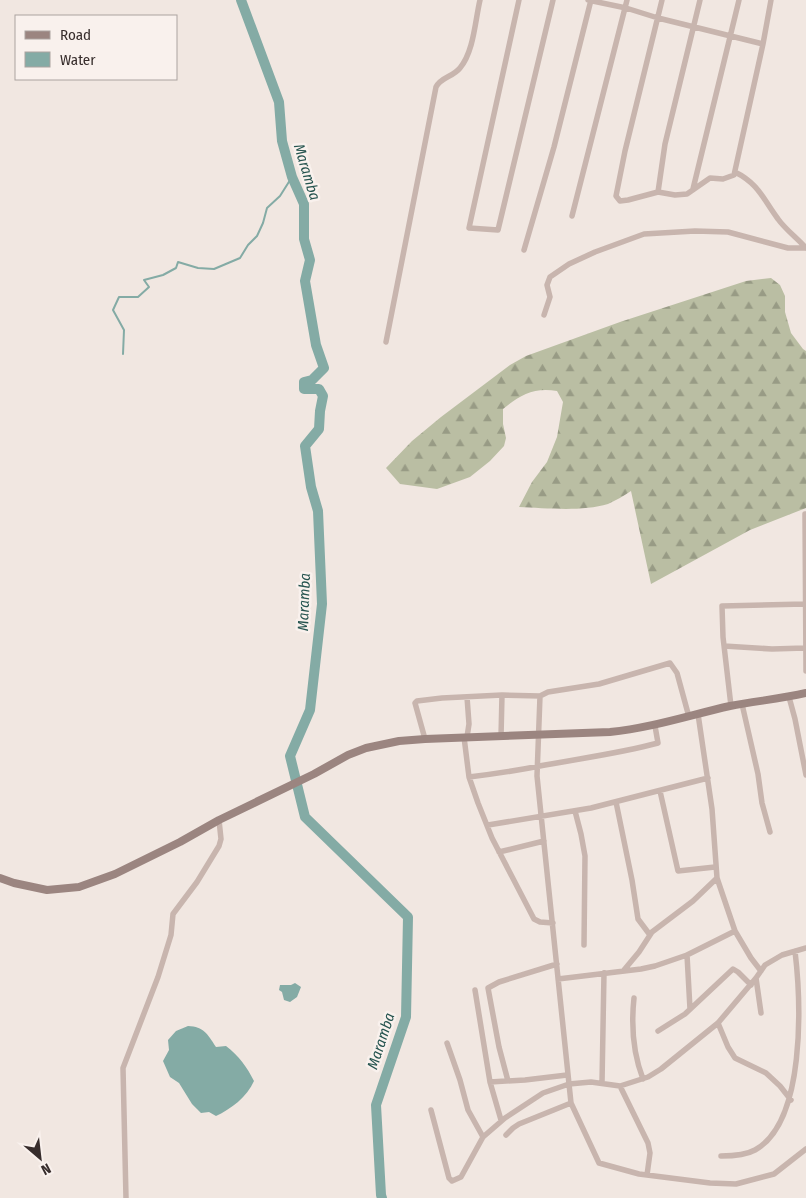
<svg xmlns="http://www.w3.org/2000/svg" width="806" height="1198" font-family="'Fira Sans Condensed',sans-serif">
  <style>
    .forest { fill: url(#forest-firs) }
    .water { fill: #84aba5 }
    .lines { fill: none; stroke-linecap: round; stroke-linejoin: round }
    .stream { stroke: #84aba5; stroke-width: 2 }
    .river { stroke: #84aba5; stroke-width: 10 }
    .street { stroke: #c8b5ae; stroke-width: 5.5 }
    .secondary { stroke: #9b8580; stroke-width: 8 }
    .labels { text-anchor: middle; stroke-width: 5; stroke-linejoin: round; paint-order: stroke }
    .water-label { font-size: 15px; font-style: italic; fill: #26544f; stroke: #f9f1ed }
  </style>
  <defs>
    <pattern id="forest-firs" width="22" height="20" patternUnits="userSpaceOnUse" patternTransform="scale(1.25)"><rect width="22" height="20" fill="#babea3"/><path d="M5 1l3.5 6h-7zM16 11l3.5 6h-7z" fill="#989b85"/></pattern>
  </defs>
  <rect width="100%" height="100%" fill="#f1e7e1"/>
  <!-- forest -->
  <path class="forest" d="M771,278l9,7 5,11v16l6,21 12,16 3,2v157l-56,22 -99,54 -20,-93c-7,5 -15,9 -23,13 -26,8 -63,4 -89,3l13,-25 15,-20 10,-25 6,-35 -6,-11c-23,-4 -37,4 -54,18v15l3,14 -2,8 -14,15 -20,16 -33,12 -37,-5 -14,-16 26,-27 29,-24 69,-52 16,-9 94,-34 126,-41z"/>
  <!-- water -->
  <path class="water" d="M295,983l6,4 -4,10 -7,5 -6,-2 -2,-8 -3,-2 1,-5h11z
    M188,1026c16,1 19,7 28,21l10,-1c13,10 21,21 28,35 -7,16 -23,28 -38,35l-7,-4 -8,1 -9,-9 -13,-21 -9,-6 -7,-16 6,-11 -1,-10 8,-9z"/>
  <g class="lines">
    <!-- stream -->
    <path class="stream" d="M123,354l1,-24 -11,-20 6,-13h19l11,-10 -5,-7 19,-5 13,-7 2,-6 20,6 16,1 26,-11 8,-13 9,-9 6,-13 4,-15 13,-12 12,-19"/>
    <!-- river -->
    <path class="river" d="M241,0l38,102 3,39 10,36 12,27v35l6,21 -5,21 11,64 8,23 -12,12 -8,2v7h15l4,7 -3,15 -1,18 -14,17 6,41 7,24 4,93 -12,106 -20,46 15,61 103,100 -2,100 -30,88 5,90 1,3"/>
    <!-- street -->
    <path class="street" d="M519,0l-50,228 29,2 55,-230
      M588,0l38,8 32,10 105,26
      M662,0l-37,151 -9,45 4,5 8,-1 30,-8 17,3 12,-1 23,-16 13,1 11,-4 29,-131 8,-44
      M735,172c24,12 28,27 43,47 7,10 19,19 28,29
      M693,189l46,-189
      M658,192l7,-48 35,-144
      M572,216l55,-216
      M524,250l30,-103 37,-147
      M544,315l6,-18 -3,-12 3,-8 19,-13 26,-12 49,-18 51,-3 33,1 60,16h18
      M386,342l50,-255c5,-10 17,-10 24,-19 14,-17 15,-47 20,-68
      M805,514l1,157
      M724,646l48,3 33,-1
      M467,697l2,27 -2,13
      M789,697l6,22 11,56
      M742,704l16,70 4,29 8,29
      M731,706l-8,-69 -1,-31 83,-2
      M698,714l14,95 5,69 18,53 16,27 10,13
      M464,737l5,40 9,26 14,35 42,81 6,3 13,1
      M501,737l1,-42
      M425,739l-10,-36 2,-2 25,-3 60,-3 38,1
      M469,777c26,-3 51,-7 76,-12 38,-7 76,-12 113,-22l-3,-17
      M660,791l18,80 37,-4
      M616,802l16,78 6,39 12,16
      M575,811l6,23 4,22 -1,89
      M488,825l103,-17 117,-30
      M499,852l45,-11
      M687,955l3,54
      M624,970l15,-18 13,-20 41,-31 24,-23
      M756,978l5,35
      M558,979l83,-10 14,-3 32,-11 48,-24
      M475,990l15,92 11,38
      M634,998c-3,28 -1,55 9,81
      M718,1023l10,24 7,11 31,15 14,13 11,14
      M658,1031l27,-17 48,-45 5,3 13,13
      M447,1043l13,37 8,30 15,27
      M508,1081l-9,-34 -11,-59 11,-6 58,-18
      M490,1082l35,-2 42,-5
      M602,1083l2,-110
      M620,1086l28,57 2,10 -3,22
      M571,1103l28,60 40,11 71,9 26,1 38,-10 32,-25
      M431,1110l18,68 3,3 9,-4 22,-40 22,-19 38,-25 26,-9 22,-2 29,4 28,-9 13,-8 57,-46 38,-45 9,-13 17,-10 24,-7
      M506,1135l7,-7 6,-4 52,-21 -34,-327 3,-80 8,-4 51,-8 71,-21 7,10 12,44
      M721,1156c11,0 25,-1 34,-6 51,-28 46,-148 40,-199
      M126,1198l-3,-130 35,-91 13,-42 2,-21 24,-32 22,-36 2,-7 -2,-19"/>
    <!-- secondary -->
    <path class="secondary" d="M0,878l14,5 33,7 32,-3 36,-13 65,-32 39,-22 95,-46 34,-19 18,-7 33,-7 26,-2 185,-7c41,-4 80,-17 120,-26 25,-5 51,-7 76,-13"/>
  </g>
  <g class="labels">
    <!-- water labels -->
    <g class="water-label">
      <text transform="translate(307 172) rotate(73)" y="5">Maramba</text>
      <text transform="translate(304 602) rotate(-88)" y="5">Maramba</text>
      <text transform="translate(381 1041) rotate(-72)" y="5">Maramba</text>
    </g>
  </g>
  <!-- legend -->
  <rect x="15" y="15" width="162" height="65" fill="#f9f1ed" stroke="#aba3a0"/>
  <rect x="25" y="31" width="25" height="8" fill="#9b8580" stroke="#aba3a0"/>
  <text x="60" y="40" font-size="15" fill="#372d2c">Road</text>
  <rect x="25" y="52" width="25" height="15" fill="#84aba5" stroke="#aba3a0"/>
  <text x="60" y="65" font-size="15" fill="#372d2c">Water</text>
  <!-- north arrow -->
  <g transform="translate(40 1158) rotate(152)" stroke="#f9f1ed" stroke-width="4" paint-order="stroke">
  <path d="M0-4L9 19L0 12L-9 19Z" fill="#372d2c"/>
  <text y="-8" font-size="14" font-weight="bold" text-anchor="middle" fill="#372d2c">N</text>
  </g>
</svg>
